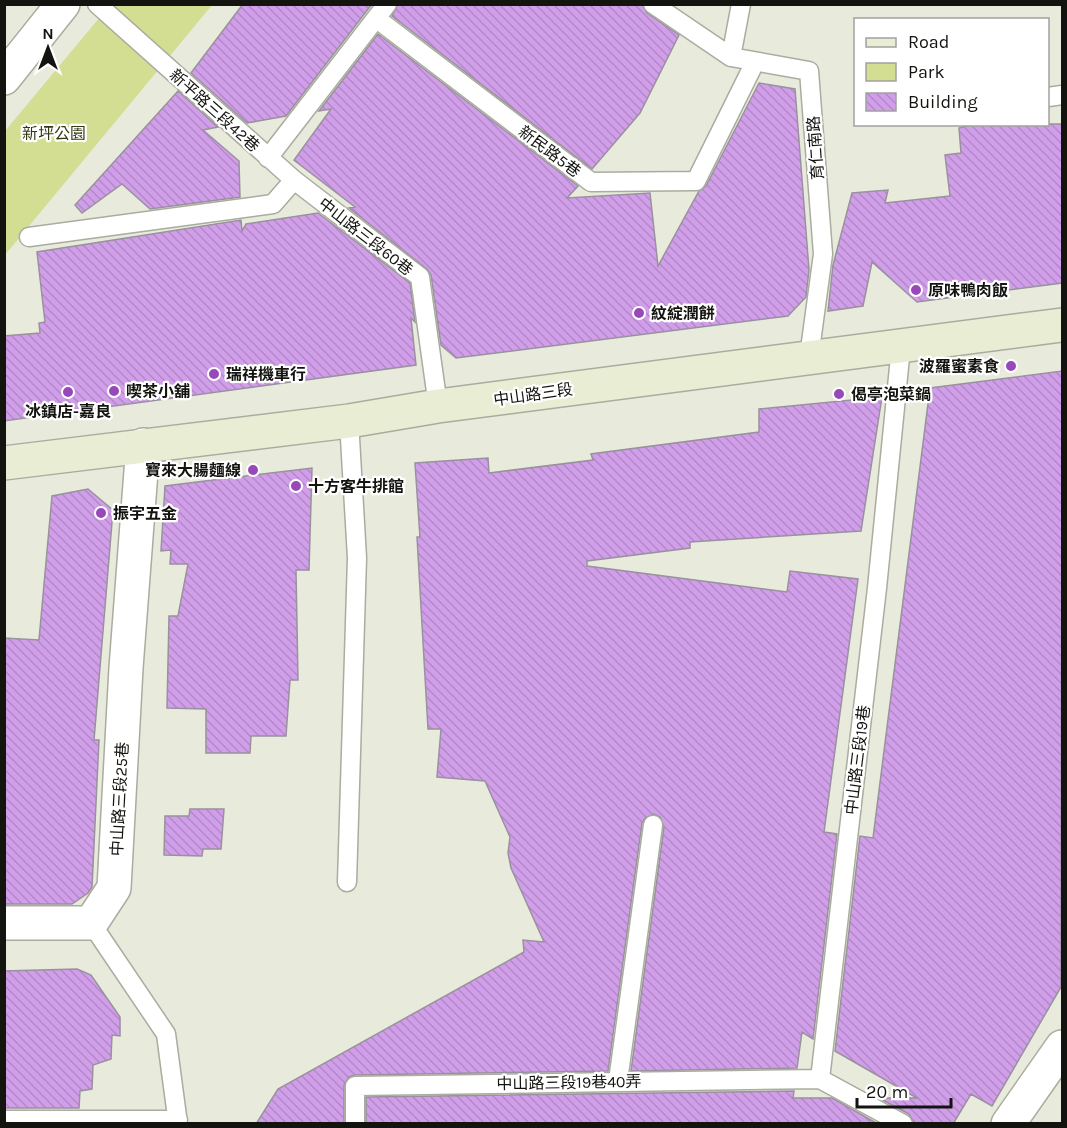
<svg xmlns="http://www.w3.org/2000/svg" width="1067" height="1128" font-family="Karla,'Noto Sans TC',sans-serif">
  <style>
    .green { fill: #d3de93 }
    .building { fill: url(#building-back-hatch); stroke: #99919d; stroke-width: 1.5 }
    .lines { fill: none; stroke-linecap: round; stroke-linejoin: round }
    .lane-casing { stroke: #a9ac9e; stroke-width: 21 }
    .street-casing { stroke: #a9ac9e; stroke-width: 36 }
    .secondary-casing { stroke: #a9ac9e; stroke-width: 36 }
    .lane { stroke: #fff; stroke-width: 18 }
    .street { stroke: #fff; stroke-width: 33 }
    .secondary { stroke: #e9edd3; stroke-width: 33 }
    .poi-dot { fill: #9749ba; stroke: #fff; stroke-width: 2 }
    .labels { text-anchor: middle; stroke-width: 4.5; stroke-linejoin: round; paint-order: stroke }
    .street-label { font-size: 16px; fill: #13140f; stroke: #fff }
    .park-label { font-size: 16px; fill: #343811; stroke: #fff }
    .poi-label { font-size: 16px; font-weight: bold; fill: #13140f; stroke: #fff; text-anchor: start }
  </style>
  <defs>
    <pattern id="building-back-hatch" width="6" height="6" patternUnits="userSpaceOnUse" patternTransform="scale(1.5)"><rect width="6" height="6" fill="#d19fea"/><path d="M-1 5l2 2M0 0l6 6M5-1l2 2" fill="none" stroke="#b388c8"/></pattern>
  </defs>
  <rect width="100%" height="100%" fill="#e8ebdc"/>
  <!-- green -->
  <path class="green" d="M110,5h102l-207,250v-124z"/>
  <!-- building -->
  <path class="building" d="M243,4h129l-86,112 -39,7 -56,-50z
    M398,4h244l5,9 32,22 -39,78 -48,56 -200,-153z
    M378,34l200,152 -11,12 83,-5 8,73 41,-75 7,-5 53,-103 36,6 14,181 -3,27 -18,19 -332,42 -15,-13 -10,-70 -4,-6 -78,-61 6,-1 -61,-47 37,-51 -12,2z
    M178,91l40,36 -15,3 36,31 1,36 -90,12 -28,-25 -40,29 -7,-8z
    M974,124h88v159l-145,19 -45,-40 -9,44 -35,5 5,-46 19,-72 36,-3 -3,13 65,-7 -5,-41 16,-2 -2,-25z
    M318,213l92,70 5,39 -4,-4 5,47 -412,56v-85l36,-3 -1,-10 6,-1 -8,-70 204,-32 1,11 4,-7z
    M1062,371l-1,616 -69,119 -21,-12 -18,30h-39l-5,-10 -30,-16h38l-82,-47 25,-215 13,2 57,-450z
    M882,397l-21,134 -171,11v6l-103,13v5l200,26 3,-21 68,8 -34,253 13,2 -24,205 -11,-7 -5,36 -166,3 33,-244 -4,-10 -6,-3 -9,4 -3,5 -34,248 -253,4 -6,2 -5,8v39h-88l22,-35 246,-137 -1,-12 21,2 -33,-74 -3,-15 2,-16 -25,-56 -48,-4 4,-48h-13l-11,-192h3l-5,-74 73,-5 1,15 104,-13 -2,-6 168,-22v-23z
    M312,468l-3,102h-13l2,110h-8l-4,56h-35l-1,17h-44v-44l-39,-1 2,-92h9l10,-52h-18l1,-14 -10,1 4,-65z
    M88,489l25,21 -19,230h5l-7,147 -4,6 -16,11h-68v-266l35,2 13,-144z
    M190,809h34l-3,40h-18l-1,7 -38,-1 1,-39h24z
    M77,969l14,6 29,42v19l-8,-1 -1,24 -18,6 -1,24 -12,2 -1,17h-75v-137z
    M794,1091l-1,7h39l46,26h-512v-27z"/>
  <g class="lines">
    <defs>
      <path id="lane" d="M97,4l197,176 126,97 18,129
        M653,4l78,53
        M741,4l-10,53 78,14 14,183 -14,103
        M377,19l214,163 105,-1 59,-119
        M1048,97l14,-2
        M268,158l119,-154
        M29,237l244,-33 21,-24
        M901,347l-24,241 -57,491 83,45
        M347,882l10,-324 -8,-137
        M91,923l75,111 12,90
        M618,1081l35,-256
        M4,1120h174
        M355,1124v-38l465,-7"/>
      <path id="street" d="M4,78l59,-74
        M4,923h87l23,-35 12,-220 17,-223
        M1008,1124l54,-77"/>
      <path id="secondary" d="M4,463l345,-42 89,-15 624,-81"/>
    </defs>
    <!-- lane casing -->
    <use href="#lane" class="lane-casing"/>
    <!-- street casing -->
    <use href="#street" class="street-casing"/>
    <!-- secondary casing -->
    <use href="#secondary" class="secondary-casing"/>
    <!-- lane -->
    <use href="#lane" class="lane"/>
    <!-- street -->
    <use href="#street" class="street"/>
    <!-- secondary -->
    <use href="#secondary" class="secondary"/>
  </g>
  <!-- markers -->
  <g class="poi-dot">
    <circle cx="916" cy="290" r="6"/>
    <circle cx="639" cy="313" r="6"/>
    <circle cx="1011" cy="366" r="6"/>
    <circle cx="214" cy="374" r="6"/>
    <circle cx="114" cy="391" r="6"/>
    <circle cx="68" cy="392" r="6"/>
    <circle cx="839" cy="394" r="6"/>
    <circle cx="253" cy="470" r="6"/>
    <circle cx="296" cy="486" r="6"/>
    <circle cx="101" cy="513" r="6"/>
  </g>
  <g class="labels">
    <!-- street labels -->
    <g class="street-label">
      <text transform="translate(215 110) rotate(42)" y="6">新平路三段42巷</text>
      <text transform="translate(815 148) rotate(-94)" y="6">育仁南路</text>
      <text transform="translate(550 151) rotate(37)" y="6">新民路5巷</text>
      <text transform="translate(366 236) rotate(38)" y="6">中山路三段60巷</text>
      <text transform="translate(533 394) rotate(-8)" y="6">中山路三段</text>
      <text transform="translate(857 760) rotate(-83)" y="6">中山路三段19巷</text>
      <text transform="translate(119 799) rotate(-87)" y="6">中山路三段25巷</text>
      <text transform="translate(569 1082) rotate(-1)" y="6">中山路三段19巷40弄</text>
    </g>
    <!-- park labels -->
    <g class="park-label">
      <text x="54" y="139">新坪公園</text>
    </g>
    <!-- poi labels -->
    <g class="poi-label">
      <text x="928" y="296">原味鴨肉飯</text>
      <text x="651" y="319">紋綻潤餅</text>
      <text x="999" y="372" text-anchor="end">波羅蜜素食</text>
      <text x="226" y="380">瑞祥機車行</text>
      <text x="126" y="397">喫茶小舖</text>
      <text x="851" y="400">偈亭泡菜鍋</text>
      <text x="68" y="417" text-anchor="middle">冰鎮店-嘉良</text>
      <text x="241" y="476" text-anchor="end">寶來大腸麵線</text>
      <text x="308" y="492">十方客牛排館</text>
      <text x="113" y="519">振宇五金</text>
    </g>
  </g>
  <!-- border -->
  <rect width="1067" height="1128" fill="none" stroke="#13140f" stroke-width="12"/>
  <!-- legend -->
  <rect x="854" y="18" width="195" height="108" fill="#ffffff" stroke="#a1a19f" stroke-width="1.5"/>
  <rect x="866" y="38" width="30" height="9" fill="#e9edd3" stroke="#a1a19f" stroke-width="1.5"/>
  <text x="908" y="48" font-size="18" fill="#13140f">Road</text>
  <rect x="866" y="63" width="30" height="18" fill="#d3de93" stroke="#a1a19f" stroke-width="1.5"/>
  <text x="908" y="78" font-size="18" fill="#13140f">Park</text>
  <rect x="866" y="93" width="30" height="18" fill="url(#building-back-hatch)" stroke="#a1a19f" stroke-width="1.5"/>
  <text x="908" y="108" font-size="18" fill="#13140f">Building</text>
  <!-- north arrow -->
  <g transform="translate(48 48)" stroke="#ffffff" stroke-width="4.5" paint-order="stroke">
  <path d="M0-4.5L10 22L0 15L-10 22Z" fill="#13140f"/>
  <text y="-9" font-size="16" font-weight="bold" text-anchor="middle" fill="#13140f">N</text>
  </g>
  <!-- scale -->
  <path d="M857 1098v9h94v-9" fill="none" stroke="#13140f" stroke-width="3"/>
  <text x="866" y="1098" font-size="18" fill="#13140f" stroke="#ffffff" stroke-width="4.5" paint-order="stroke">20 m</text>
</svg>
